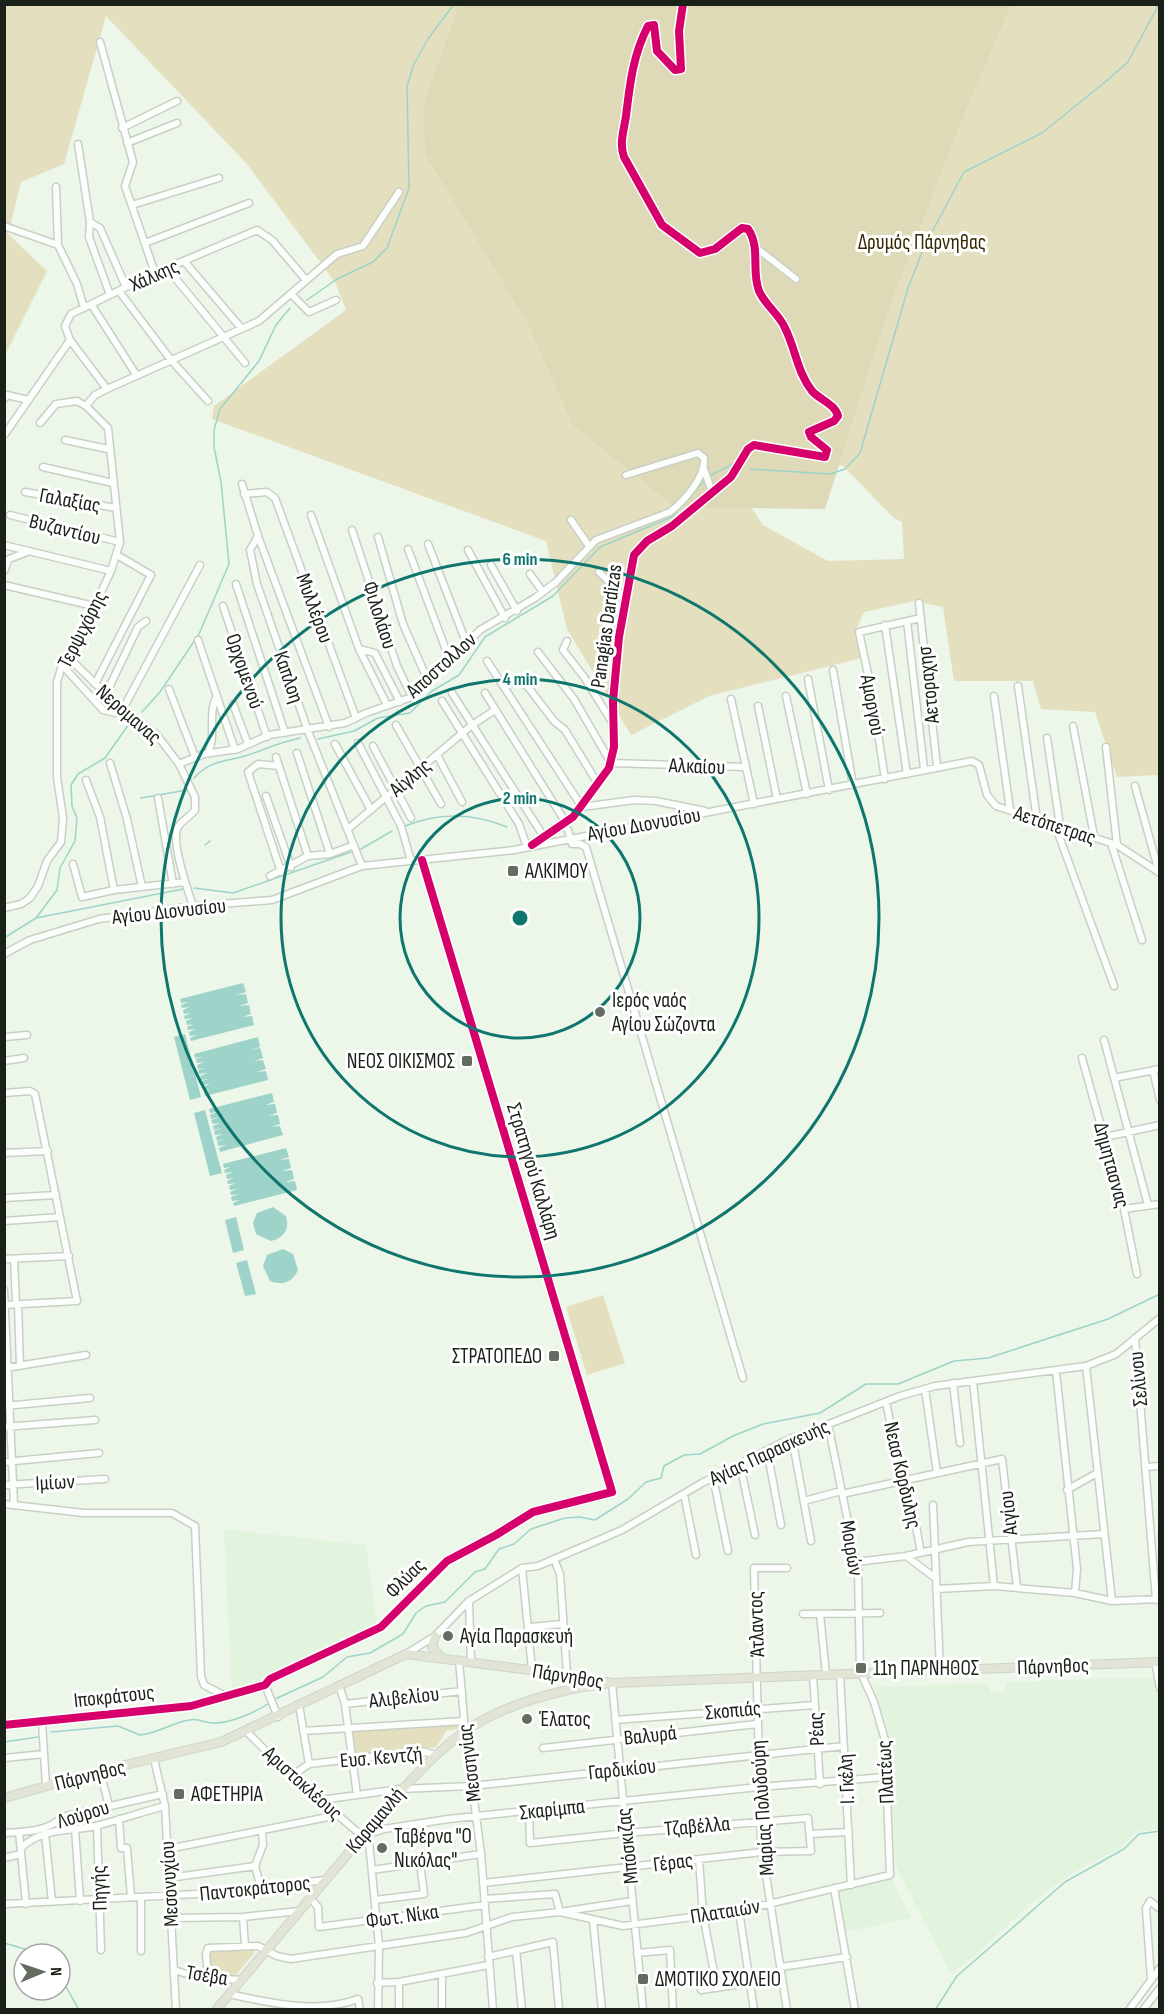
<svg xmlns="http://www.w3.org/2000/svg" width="1164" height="2014" font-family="'Sofia Sans Condensed',sans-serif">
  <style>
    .built { fill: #e2f4dd }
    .green { fill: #e4dfbe; fill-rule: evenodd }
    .forest { fill: #ded9b6 }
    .water { fill: #9ed3ca }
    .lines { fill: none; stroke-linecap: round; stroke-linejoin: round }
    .stream { stroke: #9ed3ca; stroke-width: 1.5 }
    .minor-casing { stroke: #c8d0c5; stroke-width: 9 }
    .major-casing { stroke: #ced4cd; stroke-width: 10 }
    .minor { stroke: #fcfefc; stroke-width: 6 }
    .major { stroke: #e2e4d5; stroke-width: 8 }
    .cycleway-casing { stroke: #fff; stroke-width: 11 }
    .cycleway { stroke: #d6006c; stroke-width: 8 }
    .ring { fill: none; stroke: #0f766e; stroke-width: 3 }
    .poi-dot { fill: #646c61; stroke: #fff; stroke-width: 2 }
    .labels { text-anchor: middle; stroke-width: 6; stroke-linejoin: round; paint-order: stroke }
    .park-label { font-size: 21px; fill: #352900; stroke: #fff }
    .street-label { font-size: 21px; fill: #1a2118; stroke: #fff }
    .poi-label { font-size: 21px; fill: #1a2118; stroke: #fff; text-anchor: start }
    .centre { fill: #0f766e; stroke: #fff; stroke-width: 3 }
    .ring-label { font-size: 18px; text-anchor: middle; font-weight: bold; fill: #0f766e; stroke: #fff; stroke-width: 6; stroke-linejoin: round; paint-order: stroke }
  </style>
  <rect width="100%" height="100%" fill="#ecf6e9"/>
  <!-- built -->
  <path class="built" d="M224,1529l142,16 11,82 -65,32 -80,34z
    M1158,1677l1,152 -20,2 -22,19 -45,23 -41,30 -55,52 -26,18 -55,-109 -7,-132 -13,-45 112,-4 4,10 13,-2 3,-9z
    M892,1879l19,39 -66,14 -7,-40z"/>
  <!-- green -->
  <path class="green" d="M5,5h1154v776l-2,-6 -40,2 -22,-65 -54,-3 -8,-28h-79l-11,-74 -28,-6 -51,11 -9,20 7,26 -153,38 -78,39 -64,-106 -21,-88 -334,-122 2,-13 132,-96 -11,-28 -88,-118 -141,-148 -42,148 -43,18 -13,52 39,37 -42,84zM707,442l136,24 51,52 8,4 2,37 -76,2 -65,-36z
    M603,1295l22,68 -38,12 -21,-68z
    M460,1723l-1,6 -12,1 -11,17 -80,10 -3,-26z
    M250,1947l5,5 -20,24 -23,-2 -4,-3v-19l2,-3z"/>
  <!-- forest -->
  <path class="forest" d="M459,5h552l-46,106 -78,202 -62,196 -150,-2 -102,-82 -47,-105 -101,-166 -1,-50z"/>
  <!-- water -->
  <path class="water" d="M243,983l3,9 -10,3 10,-1 2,9 -9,3 10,-1 2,9 -9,3 10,-1 2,9 -63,16 -1,-3 7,-3 -7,1 -1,-4 7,-3 -8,1 -1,-3 7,-3 -7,1 -1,-4 7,-3 -8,1 -1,-3 7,-3 -7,1 -1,-4 7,-3 -8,1 -1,-3 8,-3 -8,1 -1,-4z
    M185,1034l16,63 -11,3 -16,-63z
    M258,1037l2,10 -9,3 9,-2 3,10 -9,3 9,-1 3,9 -10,3 10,-1 2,9 -63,16 -1,-4 7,-2 -7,1 -1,-4 7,-3 -8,1 -1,-4 8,-2 -8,1 -1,-4 7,-3 -8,1 -1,-4 8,-2 -8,1 -1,-4 8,-3 -8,1 -1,-4 7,-2 -8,1 -1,-4z
    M272,1093l2,9 -9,3 10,-1 2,9 -9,3 10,-1 2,9 -9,3 9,-1 3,9 -63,17 -1,-4 7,-3 -8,1 -1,-4 8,-3 -8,2 -1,-4 7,-3 -8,1 -1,-4 8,-3 -8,2 -1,-4 7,-3 -7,1 -2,-4 8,-3 -8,2 -1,-4 7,-3 -7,1 -1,-4z
    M205,1110l17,63 -12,3 -16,-63z
    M286,1148l3,9 -10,3 10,-1 2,9 -9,3 10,-1 2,9 -9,3 10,-1 2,9 -63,16 -1,-3 7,-3 -8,1 -1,-4 8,-3 -8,1 -1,-3 7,-3 -7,1 -1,-4 7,-3 -8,1 -1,-3 7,-3 -7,1 -1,-4 7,-3 -8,1 -1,-3 7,-3 -7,1 -1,-4z
    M273,1207l13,9c4,13 -2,22 -15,25l-15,-7 -3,-11 4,-10z
    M236,1217l8,33 -11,3 -8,-33z
    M283,1249l10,5 5,16c-5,12 -16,16 -28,11l-7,-15 4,-11z
    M247,1260l9,34 -11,2 -9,-33z"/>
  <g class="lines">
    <!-- stream -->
    <path class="stream" d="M307,300l30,-21 36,-17 14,-14 22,-60 -2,-102 7,-22 14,-25 26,-35
      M750,469l80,5 15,-5 15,-16 48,-165 16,-41 40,-75 78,-39 62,-50 24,-21 31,-58
      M711,475l22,-11
      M142,712l18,-20 39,-58 30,-70 -8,-82 -7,-35v-17l6,-21 39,-48 17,-36 14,-17
      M318,739l36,-8 24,-13 32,-5 22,-22 27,-16 26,-38 68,-41 47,-49 72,-30 31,-35
      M194,778c16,-18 31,-16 51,-22 19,-6 35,-14 55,-18
      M141,798l46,-8
      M405,826c35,-14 67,-13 102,1
      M205,845l5,-4
      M361,849l31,-18
      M194,888l39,5 118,-41
      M36,918l21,-28 3,-22 15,-27 2,-23 -5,-12 -1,-21 7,-11 27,-16 26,-37
      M4,938l32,-20 147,-29
      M273,1700l50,-23 24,-20 23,-4 33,-19 13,-21 10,-7 19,-4 30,-30 10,-3 14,-20 15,-5 17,-15 34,-11 15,-1 15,3 33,-21 18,-17 15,-4 3,-12 20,-11 16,-1 33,-18 30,-12 57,-11 46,-29h32l56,-23 34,-3 120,-39 52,-25
      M51,1732l67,-6 22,9 6,-1c15,-3 29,-12 44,-14 8,-2 15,3 23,3 15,1 44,-11 56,-20
      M4,1742l34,-5
      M4,1943l38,11
      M60,1976l19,34
      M935,2010l22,-34 108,-94 59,-33 15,-15 21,-3"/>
    <defs>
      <path id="minor" d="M100,42l33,120 -8,24 30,87
        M122,128l55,-27
        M127,143l50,-20
        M78,144l12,78 -1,15 21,58
        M56,187l2,58 19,39 7,24
        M132,205l87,-27
        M90,222l10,6 26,59
        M4,226l54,19
        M145,243l104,-40
        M754,246l42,33
        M184,261l58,68
        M167,268l78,95
        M119,291l52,69 37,41
        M291,294l18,18 27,-12
        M91,304l46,72
        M107,389l-37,-49 -5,-14 6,-12 84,-41 102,-43 15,10 34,40
        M4,399l3,-4 21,5
        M86,406l9,-11 12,-6 152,-68 78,-67 26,-8 36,-54
        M5,434l65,-94
        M65,440l43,9
        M43,467l70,16
        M704,469l8,23
        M242,484l16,52 -8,14 7,34 51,147 54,135
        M25,492l91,16
        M244,494l23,-2 8,6 81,220
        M10,515l110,27
        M311,515l48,134 28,56
        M571,520l18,26
        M352,530l45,136 15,31
        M258,536l71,191
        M378,537l25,87 25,57
        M428,544l38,98
        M4,545l107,26
        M408,549l41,109
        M468,550l37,68
        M491,565l26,46
        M4,571l5,-12 21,-8
        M599,572l26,26
        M530,574l13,18
        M236,584l49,149
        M4,585l90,21
        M919,603l18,163
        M223,606l44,131
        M907,621l17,148
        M885,625l22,149
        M198,640l37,110
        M567,641l-4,9 21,27 28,45
        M359,649l16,4 25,49
        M538,652l36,47 37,64 135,4 8,37
        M68,657l38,37 51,41 22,29 16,33v13c-5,7 -13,10 -17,17 -8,13 10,64 15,79
        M487,661l95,146 52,-7 22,1 49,10
        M62,665l41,45 12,3 9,-6 76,-142
        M833,670l20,115
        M808,679l21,111
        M95,684l56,-109 -34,-20
        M503,686l17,-5 8,6 26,34 11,9 33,54
        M1018,686l19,134
        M169,689l26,68
        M452,693l92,144
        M485,693l81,130
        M106,694l32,-67 8,-6
        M786,696l21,98
        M994,696l16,114
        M731,699l15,68
        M442,701l77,123 8,23
        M233,704l15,40
        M758,706l19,93
        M396,725l45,79
        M1073,726l21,110
        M1047,738l13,88
        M358,743l43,83 10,35
        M335,744l36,66
        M373,746l38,72
        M1106,747l11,98
        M208,753c9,-18 -1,-40 9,-57
        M297,753l33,101 24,-9
        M437,755l25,47
        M276,757l32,99
        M110,763l17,56 15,68
        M179,764l25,-10 34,-5 31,-14 76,-12 21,-10 46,-16 68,-67 55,-32 21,-16 40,-42 74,-28c14,-11 36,-35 34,-54l-6,-5 -72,22
        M279,766l-21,-2 -10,8 33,100
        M885,779l-14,-91 -12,-56 62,-14
        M86,780l14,37 14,73
        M1135,786l24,86
        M266,796l25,71
        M158,798l15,86
        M1055,825l59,161
        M563,826l5,4 4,14h8l6,3 157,531
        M348,829l124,-104 23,-15
        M1111,843l31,97
        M532,845l41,-28 36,-49 5,-21 -1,-46 6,-64 15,-82 13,-14 25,-15 59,-49 17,-28 6,-4 71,12 2,-7 -16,-13 -2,-5 25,-11 4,-5c-3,-12 -18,-16 -26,-25 -15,-19 -16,-41 -27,-63 -6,-14 -20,-23 -26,-37 -8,-20 2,-43 -11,-62l-6,-1 -27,21 -15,4 -38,-28 -38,-68c-5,-14 0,-27 2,-41 4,-33 7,-61 22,-90l6,-1 3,26 18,19 6,-1 -2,-38 4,-27
        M73,864l9,33 32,-7 71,-8
        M270,876l38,-20 22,-2
        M4,908l17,-4 9,-6 8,-12 9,-25 14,-19 2,-24 -6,-41v-95l5,-17 18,-28 31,-66 9,-29 -12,-114 -22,-22 -9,-5 -21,3 -16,19
        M4,954l26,-14 69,-21 94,-13 79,-6 90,-34 152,-16 458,-89 7,4 8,30 9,11 121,39 43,28
        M4,1037l23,-2
        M1104,1040l44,165
        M1082,1058l42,151 13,65
        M4,1061l20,-3
        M1153,1070l7,30
        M1114,1078l46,-9
        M4,1093l26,-2 5,3 42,207 -73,4
        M1105,1137l55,-12
        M4,1153l44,-2
        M4,1198l52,-3
        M1124,1209l36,-5
        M4,1221l56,-4
        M4,1259l65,-3
        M14,1259l2,45
        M4,1290l10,215
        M18,1304l2,62
        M1135,1338l21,262
        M1086,1366l26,235
        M5,1368l81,-13
        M1056,1371l21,198 -2,24
        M973,1381l21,205
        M953,1383l7,60
        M925,1389l12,84
        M886,1402l19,95 7,7 8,44
        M4,1406l86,-8
        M4,1427l91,-7
        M792,1438l19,103
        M767,1450l14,75
        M4,1462l95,-9
        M740,1464l15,71
        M1145,1467l15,-1
        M713,1477l15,74
        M4,1485l101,-6
        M1067,1490l30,-17
        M684,1494l12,61
        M842,1494l160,-35 15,128
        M804,1501l37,-10
        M4,1504l80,9h88l23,13 6,150 3,9 23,12
        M933,1505l7,165
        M906,1556l62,-14 136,-8
        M554,1559l6,15 7,101
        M856,1562l50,-6 28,21
        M522,1568l10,102
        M936,1589l58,-3 81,7 37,8 47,-2
        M469,1601l2,61
        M803,1614l77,-1
        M820,1614l6,60
        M530,1627l33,-3
        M406,1654l29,-18 34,-35 53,-33 16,-2 84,-36 80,-47 79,-40 119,-47 35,-10 151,-20 30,-12 44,-36
        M459,1660l6,71 16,123 12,156
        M1155,1662l5,26
        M840,1674l11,211
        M813,1675l7,109
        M612,1683l31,327
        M265,1685l13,32
        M339,1685l6,19 12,91
        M345,1704l117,-13
        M299,1705l10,59
        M615,1720l200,-15
        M42,1722l4,64
        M4,1725l187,-19 74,-21 5,-6 111,-52 66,-66 49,-26 37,-23 79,-20 -190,-632
        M303,1731l161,-10
        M247,1732l33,33 89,77 10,104 -1,64
        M543,1748l214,-24
        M4,1758l40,-4
        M154,1759l11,47 11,204
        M100,1771l9,35
        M293,1775l16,-11 112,-13 15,4
        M321,1800l79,-11 72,-3 372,-40
        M119,1819l2,29h6l4,49
        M97,1826l4,124
        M75,1828l5,73
        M19,1832l7,72
        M4,1833c19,-1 44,-1 58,-16l101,-23
        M45,1833l7,69
        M810,1834l39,-2
        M363,1836l21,-7 64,-10 311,-32 127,-10
        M21,1848c22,-21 47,-16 75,-22 23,-6 46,-14 69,-20
        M168,1849l170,-34
        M4,1858l17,-4
        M699,1859l4,56 14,73
        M372,1870l109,-16
        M169,1878l86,-12
        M483,1883l279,-31 49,-1 -3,-33 -182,15 -96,10 -1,-32
        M261,1888l-6,-22 8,-21 -1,-14
        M834,1888l21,122
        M141,1897v54
        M310,1898l8,9 1,20 166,-22
        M484,1899l71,-5 5,18 72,-11
        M375,1900l49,-6 -4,-31
        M4,1904l212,-11 109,-13
        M739,1911l15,99
        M243,1917l2,29
        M172,1918l71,-1 56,-6
        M593,1921l9,89
        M516,1950l6,60
        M637,1953l33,-3 3,60
        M488,1957l65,-15 6,68
        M781,1967l66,-10
        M174,1970l23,7 44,3
        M208,1977l-2,-23 2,-6 50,-2 19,10 14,3 175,-26 46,-16 48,-5 63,14 116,-15 151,-36 -5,-135 -11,-38 -14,-31 -2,-100 -30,-147
        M1151,1980l-5,-72 4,-7 10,8
        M399,1982v28
        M377,1983l22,-1 89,-17
        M701,1990l81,-12
        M229,1994c40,9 89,20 129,5l2,11
        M442,2010v-36
        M787,2010l-26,-167 -7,-275h33
        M1129,2010l31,-42
        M1143,2010l17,-22"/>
      <path id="major" d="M435,1636l-3,11 9,10
        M4,1798l96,-27 121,-29 185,-88 161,21 45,8 548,-21
        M216,2010c45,-54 90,-107 135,-160 36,-42 68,-85 113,-118 37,-27 96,-43 141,-48"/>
    </defs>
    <!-- minor casing -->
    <use href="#minor" class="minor-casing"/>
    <!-- major casing -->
    <use href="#major" class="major-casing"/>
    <!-- minor -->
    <use href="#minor" class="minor"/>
    <!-- major -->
    <use href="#major" class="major"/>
    <defs>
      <path id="cycleway" d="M532,845l41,-28 36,-49 5,-21 -1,-46 6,-64 15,-82 13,-14 25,-15 59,-49 17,-28 6,-4 71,12 2,-7 -16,-13 -2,-5 25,-11 4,-5c-3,-12 -18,-16 -26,-25 -15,-19 -16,-41 -27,-63 -6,-14 -20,-23 -26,-37 -8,-20 2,-43 -11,-62l-6,-1 -27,21 -15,4 -38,-28 -38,-68c-5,-14 0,-27 2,-41 4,-33 7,-61 22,-90l6,-1 3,26 18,19 6,-1 -2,-38 4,-27
        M4,1725l187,-19 74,-21 5,-6 111,-52 66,-66 49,-26 37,-23 79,-20 -190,-632"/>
    </defs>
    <!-- cycleway casing -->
    <use href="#cycleway" class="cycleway-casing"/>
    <!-- cycleway -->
    <use href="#cycleway" class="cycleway"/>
  </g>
  <!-- distance rings -->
  <g class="ring">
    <circle cx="520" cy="918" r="120"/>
    <circle cx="520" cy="918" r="239"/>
    <circle cx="520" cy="918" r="359"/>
  </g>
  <!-- markers -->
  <g class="poi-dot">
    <rect x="507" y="865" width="12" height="12" rx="3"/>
    <circle cx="600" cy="1012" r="6"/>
    <rect x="461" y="1055" width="12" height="12" rx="3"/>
    <rect x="548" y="1350" width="12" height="12" rx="3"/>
    <circle cx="448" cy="1636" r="6"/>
    <rect x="855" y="1662" width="12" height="12" rx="3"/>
    <circle cx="527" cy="1719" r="6"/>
    <rect x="173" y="1788" width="12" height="12" rx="3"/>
    <circle cx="382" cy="1848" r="6"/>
    <rect x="637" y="1973" width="12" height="12" rx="3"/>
  </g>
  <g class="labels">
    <!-- park labels -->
    <g class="park-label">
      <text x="922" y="249">Δρυμός Πάρνηθας</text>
    </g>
    <!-- street labels -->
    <g class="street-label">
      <text transform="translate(154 275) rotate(-24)" y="7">Χάλκης</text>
      <text transform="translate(70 500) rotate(10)" y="7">Γαλαξίας</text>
      <text transform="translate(65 529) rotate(14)" y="7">Βυζαντίου</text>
      <text transform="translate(315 608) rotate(70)" y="7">Μυλλέρου</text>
      <text transform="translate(380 615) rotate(72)" y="7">Φιλολάου</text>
      <text transform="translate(606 626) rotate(-82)" y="7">Panagias Dardizas</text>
      <text transform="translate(82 629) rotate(-63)" y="7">Τερψιχόρης</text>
      <text transform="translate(441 665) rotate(-42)" y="7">Αποστολλον</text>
      <text transform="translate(245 671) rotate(71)" y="7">Ορχομενού</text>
      <text transform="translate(289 677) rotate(71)" y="7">Καπλοη</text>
      <text transform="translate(928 685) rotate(-96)" y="7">Αετοραχησ</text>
      <text transform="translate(873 705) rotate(80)" y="7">Αμοργού</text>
      <text transform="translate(129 714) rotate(41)" y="7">Νερομανας</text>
      <text transform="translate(697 766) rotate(2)" y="7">Αλκαίου</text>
      <text transform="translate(410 777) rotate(-40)" y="7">Αίγλης</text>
      <text transform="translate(644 824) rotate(-10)" y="7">Αγίου Διονυσίου</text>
      <text transform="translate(1055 825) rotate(18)" y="7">Αετόπετρας</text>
      <text transform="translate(169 911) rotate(-6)" y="7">Αγίου Διονυσίου</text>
      <text transform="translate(1112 1165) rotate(75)" y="7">Δημητασνας</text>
      <text transform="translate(534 1171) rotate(73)" y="7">Στρατηγού Καλλάρη</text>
      <text transform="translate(1138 1379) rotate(-95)" y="7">Σελίνου</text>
      <text transform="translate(769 1452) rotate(-25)" y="7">Αγίας Παρασκευής</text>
      <text transform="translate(903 1475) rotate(77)" y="7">Νεασ Κορδυλης</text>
      <text transform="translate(55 1482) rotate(-3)" y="7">Ιμίων</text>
      <text transform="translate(1008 1513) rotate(-96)" y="7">Αιγίου</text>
      <text transform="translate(852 1548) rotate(80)" y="7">Μοιρών</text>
      <text transform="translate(405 1578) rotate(-45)" y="7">Φλύας</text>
      <text transform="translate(756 1624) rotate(-92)" y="7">Άτλαντος</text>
      <text transform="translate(1053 1666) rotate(-2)" y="7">Πάρνηθος</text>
      <text transform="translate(568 1676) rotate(9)" y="7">Πάρνηθος</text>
      <text transform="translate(114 1696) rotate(-6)" y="7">Ιποκράτους</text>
      <text transform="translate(404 1697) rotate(-6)" y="7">Αλιβελίου</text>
      <text transform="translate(733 1710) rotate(-5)" y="7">Σκοπιάς</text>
      <text transform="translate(816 1729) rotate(-93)" y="7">Ρέας</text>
      <text transform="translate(650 1735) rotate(-6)" y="7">Βαλυρά</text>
      <text transform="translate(381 1757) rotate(-5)" y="7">Ευσ. Κεντζή</text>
      <text transform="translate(469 1763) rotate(-97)" y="7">Μεσσηνίας</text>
      <text transform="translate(622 1769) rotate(-6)" y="7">Γαρδικίου</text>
      <text transform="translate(885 1772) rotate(-93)" y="7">Πλατέως</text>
      <text transform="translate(90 1775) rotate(-14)" y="7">Πάρνηθος</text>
      <text transform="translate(846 1779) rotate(-93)" y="7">Ι. Γκέλη</text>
      <text transform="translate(303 1783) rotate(42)" y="7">Αριστοκλέους</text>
      <text transform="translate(762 1808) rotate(-94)" y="7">Μαρίας Πολυδούρη</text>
      <text transform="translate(552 1809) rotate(-6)" y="7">Σκαρίμπα</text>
      <text transform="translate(83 1814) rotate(-17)" y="7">Λούρου</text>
      <text transform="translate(375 1820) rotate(-50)" y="7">Καραμανλή</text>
      <text transform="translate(697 1826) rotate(-5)" y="7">Τζαβέλλα</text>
      <text transform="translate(627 1846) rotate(-96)" y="7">Μπόσκιζας</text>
      <text transform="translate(673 1862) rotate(-7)" y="7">Γέρας</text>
      <text transform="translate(169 1884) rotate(-93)" y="7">Μεσονυχίου</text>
      <text transform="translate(99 1888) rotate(-92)" y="7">Πηγής</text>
      <text transform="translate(255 1888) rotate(-6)" y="7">Παντοκράτορος</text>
      <text transform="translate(725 1911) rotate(-9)" y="7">Πλαταιών</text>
      <text transform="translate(402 1916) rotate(-8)" y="7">Φωτ. Νίκα</text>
      <text transform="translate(207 1975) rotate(9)" y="7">Τσέβα</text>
    </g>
    <!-- poi labels -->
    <g class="poi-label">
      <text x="525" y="878">ΑΛΚΙΜΟΥ</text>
      <text x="612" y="1007">Ιερός ναός<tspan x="612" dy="24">Αγίου Σώζοντα</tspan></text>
      <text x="455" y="1068" text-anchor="end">ΝΕΟΣ ΟΙΚΙΣΜΟΣ</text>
      <text x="542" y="1363" text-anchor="end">ΣΤΡΑΤΟΠΕΔΟ</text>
      <text x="460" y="1643">Αγία Παρασκευή</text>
      <text x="873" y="1675">11η ΠΑΡΝΗΘΟΣ</text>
      <text x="539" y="1726">Έλατος</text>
      <text x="191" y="1801">ΑΦΕΤΗΡΙΑ</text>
      <text x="394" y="1843">Ταβέρνα "Ο<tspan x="394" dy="24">Νικόλας"</tspan></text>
      <text x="655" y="1986">ΔΜΟΤΙΚΟ ΣΧΟΛΕΙΟ</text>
    </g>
  </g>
  <circle cx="520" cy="918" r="9" class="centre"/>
  <g class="ring-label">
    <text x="520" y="565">6 min</text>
    <text x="520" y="685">4 min</text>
    <text x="520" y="804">2 min</text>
  </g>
  <!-- border -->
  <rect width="1164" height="2014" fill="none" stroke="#1a2118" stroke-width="12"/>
  <!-- north arrow -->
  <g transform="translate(42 1972) rotate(88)"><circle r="28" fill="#ffffff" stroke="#a3a6a3" stroke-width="1.5"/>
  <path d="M0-4.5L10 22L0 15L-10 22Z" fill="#646c61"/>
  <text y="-9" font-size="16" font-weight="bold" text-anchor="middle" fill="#1a2118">N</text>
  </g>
</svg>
